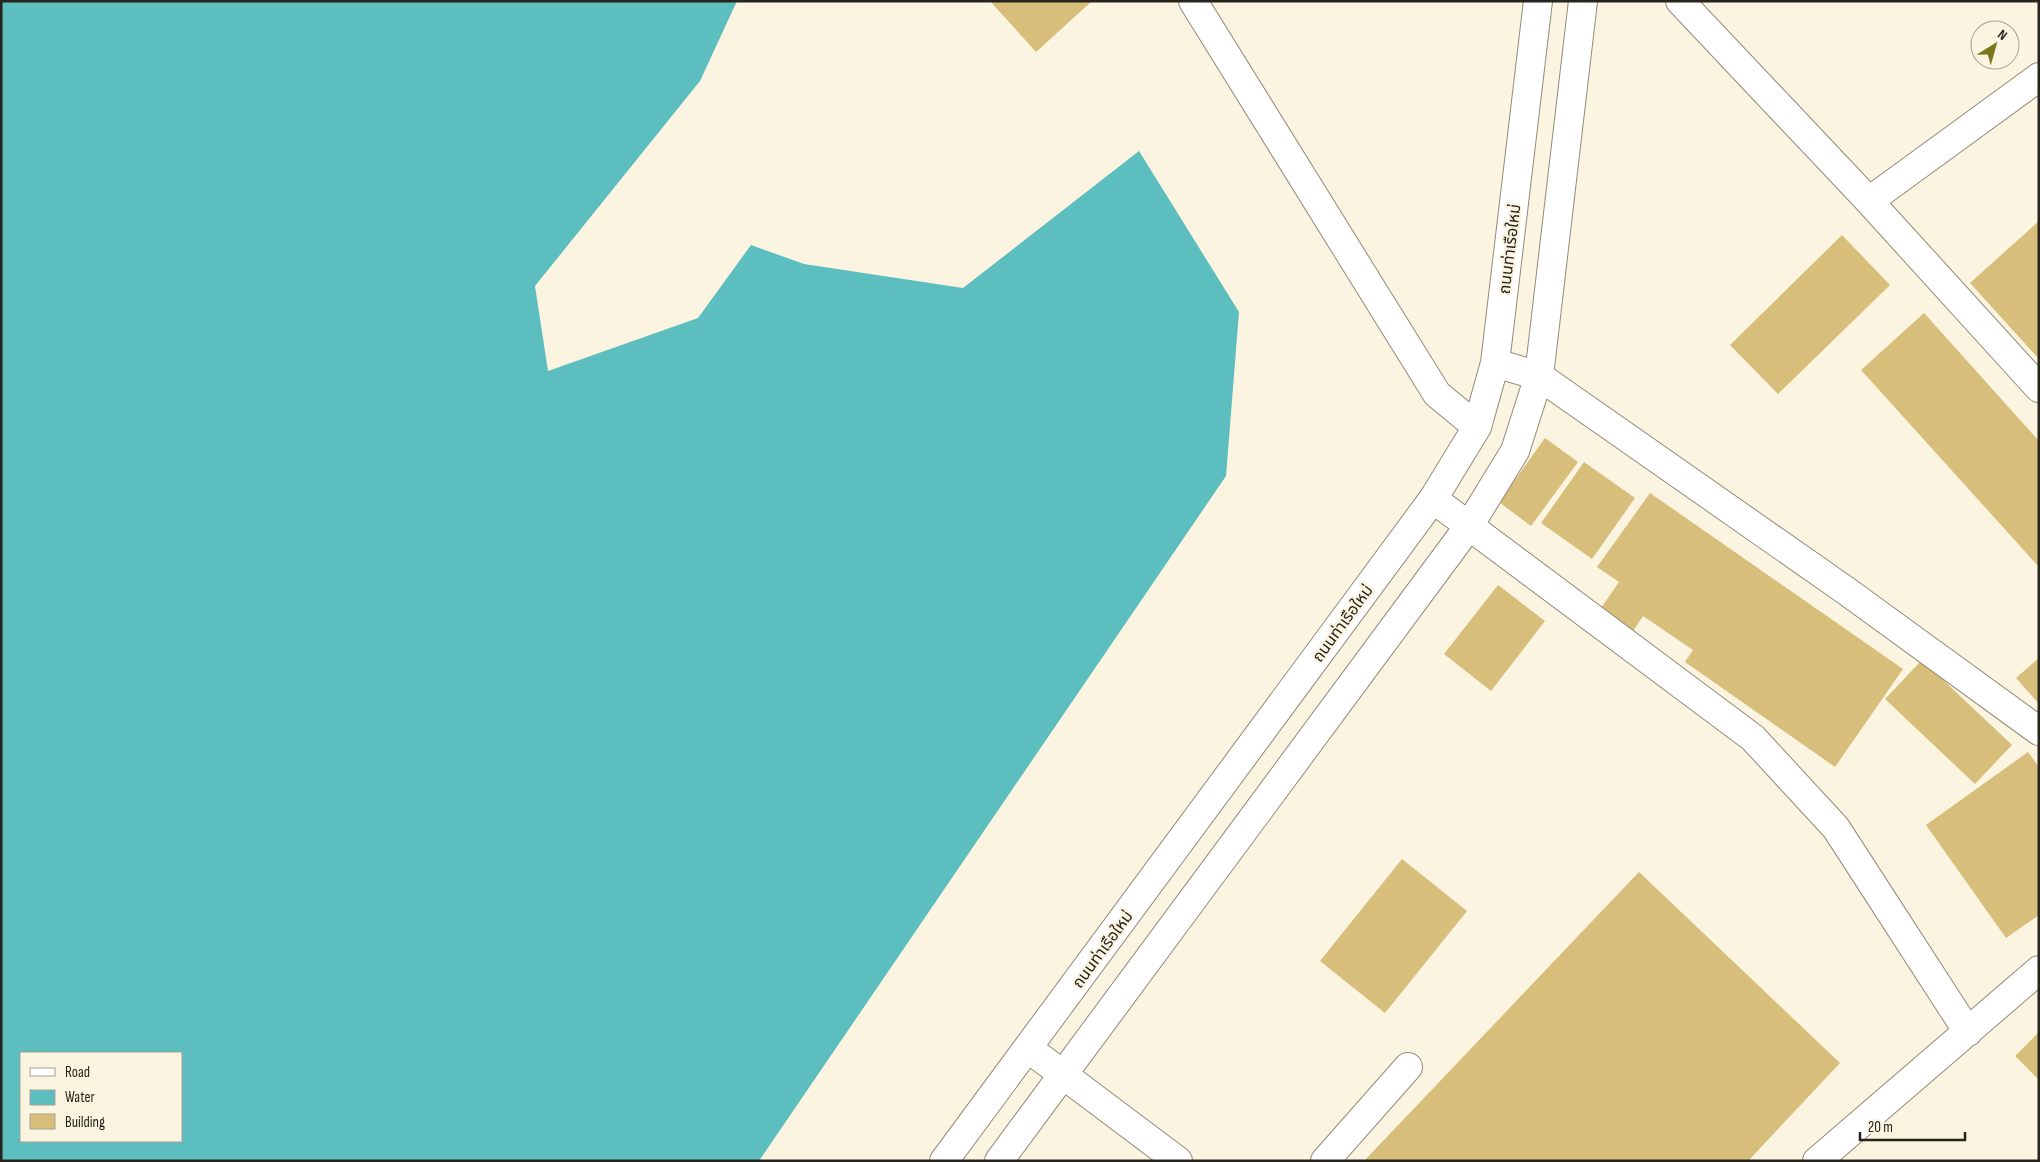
<svg xmlns="http://www.w3.org/2000/svg" width="2040" height="1162" font-family="'Sofia Sans Condensed','Noto Sans Thai',sans-serif">
  <style>
    .water { fill: #5dbebf; fill-rule: evenodd }
    .building { fill: #d7be7a }
    .lines { fill: none; stroke-linecap: round; stroke-linejoin: round }
    .minor-casing { stroke: #928b79; stroke-width: 30 }
    .minor { stroke: #fff; stroke-width: 28 }
    .labels { text-anchor: middle; stroke-width: 4.5; stroke-linejoin: round; paint-order: stroke }
    .street-label { font-size: 16px; fill: #27241d; stroke: #fbf4e1 }
  </style>
  <rect width="100%" height="100%" fill="#fbf4e1"/>
  <!-- water -->
  <path class="water" d="M1,1h736l-37,80 -165,205 13,85 150,-53 53,-73 53,19 159,24 176,-137 100,161 -13,164 -467,685h-758zM21,1053h160v88h-160z"/>
  <!-- building -->
  <path class="building" d="M990,1h102l-56,51z
    M2039,221v138l-69,-76z
    M1842,235l48,50 -112,109 -48,-49z
    M1924,313l115,128v126l-178,-197z
    M1545,438l33,24 -47,64 -32,-24z
    M1584,462l51,36 -43,61 -51,-36z
    M1650,493l253,176 -68,98 -150,-105 8,-12 -50,-34 -10,15 -32,-23 18,-26 -22,-15z
    M1498,585l47,36 -54,70 -47,-37z
    M2039,658v46l-23,-26z
    M1922,660l90,85 -37,39 -90,-85z
    M2028,752l11,15v148l-33,23 -80,-113z
    M1402,859l65,52 -82,102 -65,-52z
    M1639,872l201,191 -92,98h-384z
    M2039,1032v48l-24,-24z"/>
  <g class="lines">
    <defs>
      <path id="minor" d="M1193,1l244,393 40,33
        M1680,1l189,200 170,187
        M1869,201l170,-124
        M1495,363l44,13 306,214 194,141
        M1433,499l320,239 83,90 132,204
        M1029,1049l149,112
        M944,1161l489,-662 44,-72 18,-64 43,-362
        M999,1161l470,-635 46,-75 24,-75 44,-375
        M1325,1161l83,-94
        M1817,1161l222,-191"/>
    </defs>
    <!-- minor casing -->
    <use href="#minor" class="minor-casing"/>
    <!-- minor -->
    <use href="#minor" class="minor"/>
  </g>
  <g class="labels">
    <!-- street labels -->
    <g class="street-label">
      <text transform="translate(1509 249) rotate(-83)" y="6">ถนนท่าเรือใหม่</text>
      <text transform="translate(1342 623) rotate(-54)" y="6">ถนนท่าเรือใหม่</text>
      <text transform="translate(1102 949) rotate(-54)" y="6">ถนนท่าเรือใหม่</text>
    </g>
  </g>
  <!-- border -->
  <rect width="2040" height="1162" fill="none" stroke="#27241d" stroke-width="5"/>
  <!-- legend -->
  <rect x="20" y="1052" width="162" height="90" fill="#fbf4e1" stroke="#a6a193"/>
  <rect x="30" y="1068" width="25" height="8" fill="#ffffff" stroke="#a6a193"/>
  <text x="65" y="1077" font-size="15" fill="#27241d">Road</text>
  <rect x="30" y="1090" width="25" height="15" fill="#5dbebf" stroke="#a6a193"/>
  <text x="65" y="1102" font-size="15" fill="#27241d">Water</text>
  <rect x="30" y="1114" width="25" height="15" fill="#d7be7a" stroke="#a6a193"/>
  <text x="65" y="1127" font-size="15" fill="#27241d">Building</text>
  <!-- north arrow -->
  <g transform="translate(1995 45) rotate(37)"><circle r="24" fill="#fbf4e1" stroke="#a6a193"/>
  <path d="M0-4L9 19L0 12L-9 19Z" fill="#7a771d"/>
  <text y="-8" font-size="14" font-weight="bold" text-anchor="middle" fill="#27241d">N</text>
  </g>
  <!-- scale -->
  <path d="M1860 1132v8h105v-8" fill="none" stroke="#27241d" stroke-width="2.5"/>
  <text x="1868" y="1132" font-size="15" fill="#27241d" stroke="#fbf4e1" stroke-width="4" paint-order="stroke">20 m</text>
</svg>
